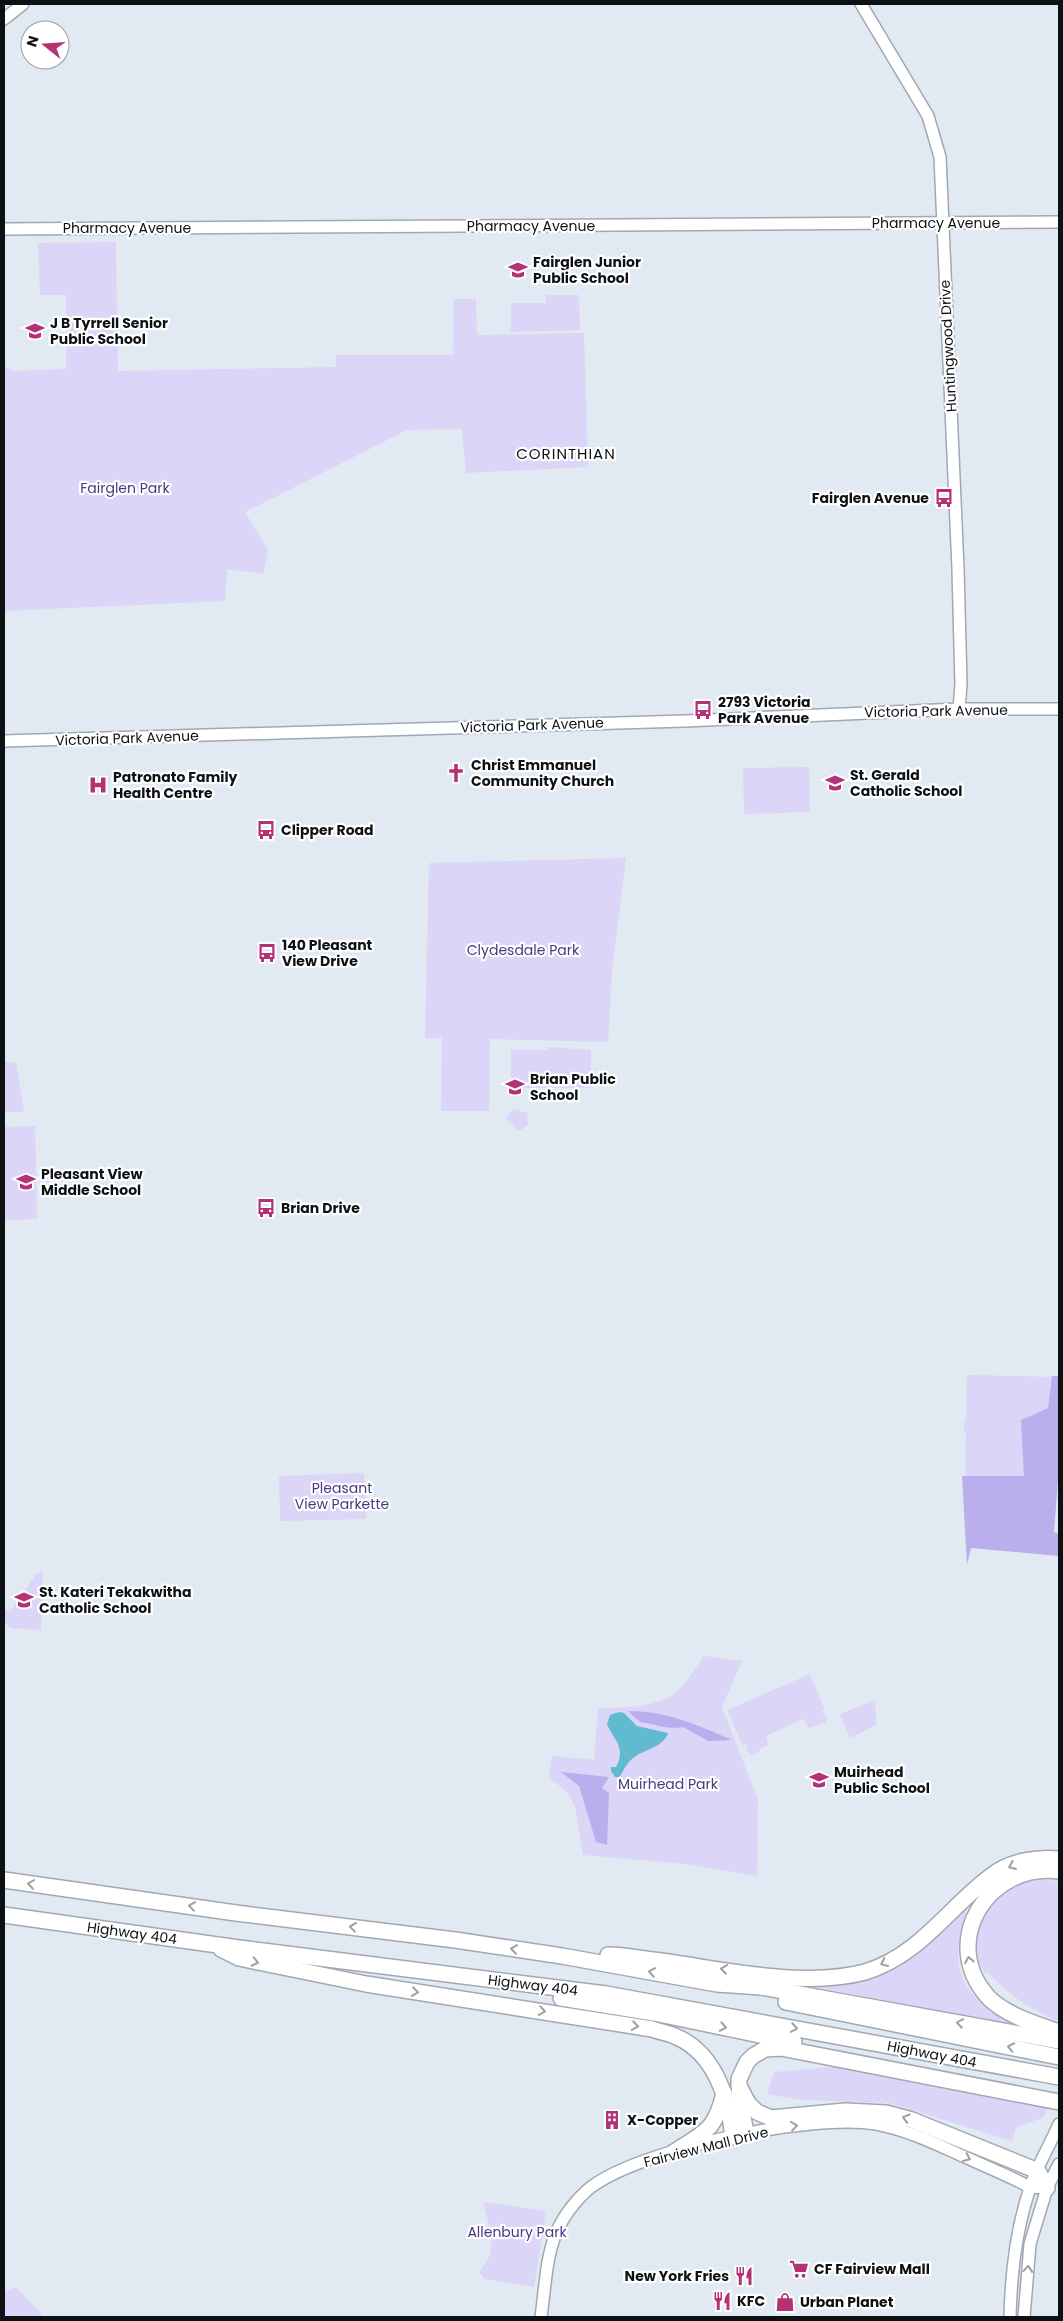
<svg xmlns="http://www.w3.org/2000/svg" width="1063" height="2321" viewBox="0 0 1063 2321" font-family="Poppins,sans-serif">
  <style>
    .green { fill: #dbd5f8 }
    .forest { fill: #bbaeed }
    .water { fill: #62bad0 }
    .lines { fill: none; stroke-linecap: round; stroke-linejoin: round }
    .secondary-casing { stroke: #a1a8b1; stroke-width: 14 }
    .highway-casing { stroke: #a1a8b1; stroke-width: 18 }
    .secondary { stroke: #fff; stroke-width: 11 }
    .highway { stroke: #fff; stroke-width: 15 }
    .oneway { stroke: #9fa0a1 }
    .labels { text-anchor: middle; stroke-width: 4.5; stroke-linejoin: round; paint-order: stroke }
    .street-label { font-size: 14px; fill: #0e1114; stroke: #fff }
    .poi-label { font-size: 14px; font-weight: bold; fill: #0e1114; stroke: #fff; text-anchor: start }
    .park-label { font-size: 14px; fill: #4d3782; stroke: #fff }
    .neighbourhood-label { font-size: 15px; letter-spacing: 1px; fill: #0e1114; stroke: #fff }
  </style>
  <rect width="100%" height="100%" fill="#e1e9f2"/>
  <g class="green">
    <path d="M116,242L118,371L336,367V355H453L454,299H476L477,335L584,333L588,467L466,473L462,429L407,430L245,512L268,550L263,574L227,569L225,601L4,611V366L13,371L66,369V295H40L38,243Z"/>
    <path d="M546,295H579L580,330L511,332V303H546Z"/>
    <path d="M809,767L810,812L744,814L743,768Z"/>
    <path d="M626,858L612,971L608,1042L490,1039L489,1111H441L442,1038H425L429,863Z"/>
    <path d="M549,1047L591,1050V1088H511V1050H548Z"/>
    <path d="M4,1062H16L24,1112H4Z"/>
    <path d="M514,1109L527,1113L528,1125L519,1131L505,1118Z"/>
    <path d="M35,1126L37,1219L4,1220V1127Z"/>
    <path d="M967,1375L1059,1377L1047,1538L965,1537L966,1431L964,1430V1422H966Z"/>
    <path d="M364,1473L366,1519L280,1521L279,1476Z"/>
    <path d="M43,1572L41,1630L11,1628L4,1622V1608L10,1612L37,1573Z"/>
    <path d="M704,1656L742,1661L722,1707L758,1800L757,1876L686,1864L583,1855L575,1807L568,1793L549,1777L552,1756L594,1760L598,1708C625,1707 656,1709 678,1691C688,1682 696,1667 704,1656Z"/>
    <path d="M810,1674L825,1710L821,1712L826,1715V1722L809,1728L803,1719L766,1736L768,1745L760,1749L759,1752L752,1755L746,1750L747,1744L743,1746L727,1710Z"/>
    <path d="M875,1700L876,1725L850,1738L840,1714Z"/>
    <path d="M1046,1880L1059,1881V2021C1034,2012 1006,1994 989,1973L985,1974C982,1968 978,1962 977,1956C973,1924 996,1891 1027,1882C1033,1880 1040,1880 1046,1880Z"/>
    <path d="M970,1900C958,1936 946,1976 983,2003C996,2012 1011,2019 1024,2026L805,1985L886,1971L924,1947Z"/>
    <path d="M835,2067L1049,2106L1043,2118L1016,2127L1012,2141L889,2103L800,2100L767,2094L774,2072Z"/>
    <path d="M483,2202L546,2211L534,2287L485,2279L479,2272C500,2251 489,2228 483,2202Z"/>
    <path d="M16,2287L44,2317H4V2292Z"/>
  </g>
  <g class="forest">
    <path d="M1052,1376H1059V1468L1054,1532L1059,1534V1556L971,1548L967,1565L962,1476H1024L1021,1420L1048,1408Z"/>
    <path d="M628,1711C663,1710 701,1726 732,1740L708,1741L683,1727C669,1730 654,1724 640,1722Z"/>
    <path d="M561,1772L609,1777L602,1788L609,1793L607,1845L596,1842L579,1786Z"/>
  </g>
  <path class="water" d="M619,1712L624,1713L637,1726L668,1733C663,1748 644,1749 633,1758C627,1763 623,1771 619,1778L615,1777L611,1771V1767H616C627,1748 613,1739 607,1724L610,1715Z"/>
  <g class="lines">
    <g class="secondary-casing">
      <g id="secondary">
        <path d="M861,4L928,116L940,157L958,569L961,684L959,709"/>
        <path d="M4,19L23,4"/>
        <path d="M4,229L1059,222"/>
        <path d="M4,741L685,721L959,709H1059"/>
        <path d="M541,2317C545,2290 546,2249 560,2225C567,2211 582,2193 594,2185C647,2148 813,2113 876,2124C908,2130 936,2144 965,2157C987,2167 1009,2176 1030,2187L1047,2188"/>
        <path d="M1010,2317C1011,2274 1016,2229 1030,2188C1037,2166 1050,2145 1059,2124"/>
        <path d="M1024,2317L1030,2244L1047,2188L1059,2164"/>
      </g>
    </g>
    <g class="highway-casing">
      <g id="highway">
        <path d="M1059,1871C989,1862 938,1941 988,1997C1005,2015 1036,2024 1059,2032"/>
        <path d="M4,1880L236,1913L455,1940L562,1956L717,1984L761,1987L1059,2041"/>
        <path d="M4,1915L239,1948L606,1994L1059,2077"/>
        <path d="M221,1949L239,1958L366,1984L652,2029C660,2032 669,2033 677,2037C715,2054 729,2099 733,2137"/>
        <path d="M608,1955C623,1955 638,1958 653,1960C718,1968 801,1989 865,1972C919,1956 948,1908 991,1876C1009,1861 1037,1857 1059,1859"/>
        <path d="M561,1998L654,2013L794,2042"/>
        <path d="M786,2002L1059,2057"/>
        <path d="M739,2092L746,2134"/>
        <path d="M674,2152C705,2132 715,2131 724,2093"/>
        <path d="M1047,2188L1038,2171L912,2120L886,2113L845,2111L771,2118L757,2112L748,2103L739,2086V2079L747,2062L753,2056L765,2049L781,2048L1059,2102"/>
      </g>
    </g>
    <use href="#secondary" class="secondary"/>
    <use href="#highway" class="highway"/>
  </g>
  <defs><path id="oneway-chevron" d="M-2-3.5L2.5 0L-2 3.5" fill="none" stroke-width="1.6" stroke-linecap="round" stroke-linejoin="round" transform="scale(1.25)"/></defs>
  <g class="oneway">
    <use href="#oneway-chevron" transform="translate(1012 1866) rotate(157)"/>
    <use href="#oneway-chevron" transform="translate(31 1884) rotate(-172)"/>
    <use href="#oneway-chevron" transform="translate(192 1906) rotate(-172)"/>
    <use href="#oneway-chevron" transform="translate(353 1927) rotate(-173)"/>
    <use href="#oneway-chevron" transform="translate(514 1949) rotate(-172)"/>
    <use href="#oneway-chevron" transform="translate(969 1960) rotate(-101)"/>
    <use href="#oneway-chevron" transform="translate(255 1962) rotate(12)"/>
    <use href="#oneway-chevron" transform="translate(884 1963) rotate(155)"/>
    <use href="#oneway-chevron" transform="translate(724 1969) rotate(-172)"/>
    <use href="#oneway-chevron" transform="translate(652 1972) rotate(-170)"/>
    <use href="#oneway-chevron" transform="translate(415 1992) rotate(8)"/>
    <use href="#oneway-chevron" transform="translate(542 2011) rotate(9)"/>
    <use href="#oneway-chevron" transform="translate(960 2023) rotate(-170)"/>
    <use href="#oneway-chevron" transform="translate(635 2026) rotate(9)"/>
    <use href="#oneway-chevron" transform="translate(723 2027) rotate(11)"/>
    <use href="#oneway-chevron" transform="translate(794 2028) rotate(10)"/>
    <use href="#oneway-chevron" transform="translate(1011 2047) rotate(-168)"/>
    <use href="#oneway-chevron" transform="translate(906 2118) rotate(-164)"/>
    <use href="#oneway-chevron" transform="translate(794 2126) rotate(-7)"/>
    <use href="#oneway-chevron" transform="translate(967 2158) rotate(25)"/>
    <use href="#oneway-chevron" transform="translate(1028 2269) rotate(-85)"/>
  </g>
  <defs>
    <g id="school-bare" transform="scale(1.5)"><path d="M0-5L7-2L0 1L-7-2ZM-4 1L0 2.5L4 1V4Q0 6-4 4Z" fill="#b53177" stroke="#fff" stroke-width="2.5" paint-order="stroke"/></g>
    <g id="bus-bare" transform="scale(1.5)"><path d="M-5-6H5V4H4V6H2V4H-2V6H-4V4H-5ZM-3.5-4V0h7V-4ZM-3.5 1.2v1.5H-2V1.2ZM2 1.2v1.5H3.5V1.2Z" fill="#b53177" stroke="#fff" stroke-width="2.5" paint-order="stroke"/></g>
    <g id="church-bare" transform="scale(1.5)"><path d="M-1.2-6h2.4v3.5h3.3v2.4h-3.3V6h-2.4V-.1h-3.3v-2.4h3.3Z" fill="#b53177" stroke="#fff" stroke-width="2.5" paint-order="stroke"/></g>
    <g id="hospital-bare" transform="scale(1.5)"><path d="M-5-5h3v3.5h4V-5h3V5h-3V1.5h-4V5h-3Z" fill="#b53177" stroke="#fff" stroke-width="2.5" paint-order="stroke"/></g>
    <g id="building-bare" transform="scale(1.5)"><path d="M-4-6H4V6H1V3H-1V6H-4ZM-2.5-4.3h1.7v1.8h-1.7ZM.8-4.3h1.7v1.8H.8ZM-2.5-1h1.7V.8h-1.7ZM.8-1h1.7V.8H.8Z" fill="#b53177" stroke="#fff" stroke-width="2.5" paint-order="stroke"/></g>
    <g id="supermarket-bare" transform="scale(1.5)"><path d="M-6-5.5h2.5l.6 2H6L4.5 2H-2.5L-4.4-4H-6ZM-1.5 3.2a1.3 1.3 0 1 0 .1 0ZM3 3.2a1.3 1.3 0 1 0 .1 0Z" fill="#b53177" stroke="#fff" stroke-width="2.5" paint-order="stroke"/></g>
    <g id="restaurant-bare" transform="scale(1.5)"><path d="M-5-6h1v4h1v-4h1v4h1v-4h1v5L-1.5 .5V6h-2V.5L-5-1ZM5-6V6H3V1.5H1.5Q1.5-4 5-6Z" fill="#b53177" stroke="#fff" stroke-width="2.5" paint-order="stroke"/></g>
    <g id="shop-bare" transform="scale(1.5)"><path d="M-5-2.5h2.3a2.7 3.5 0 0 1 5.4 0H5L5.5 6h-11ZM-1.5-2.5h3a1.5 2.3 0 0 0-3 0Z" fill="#b53177" stroke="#fff" stroke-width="2.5" paint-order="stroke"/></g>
  </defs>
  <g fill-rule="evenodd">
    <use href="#school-bare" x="518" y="270"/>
    <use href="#school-bare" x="35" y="331"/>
    <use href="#bus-bare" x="944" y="498"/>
    <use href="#bus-bare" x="703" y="710"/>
    <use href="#church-bare" x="456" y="773"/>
    <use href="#school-bare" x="835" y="783"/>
    <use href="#hospital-bare" x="98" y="785"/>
    <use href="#bus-bare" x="266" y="830"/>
    <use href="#bus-bare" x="267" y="953"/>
    <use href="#school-bare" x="515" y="1087"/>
    <use href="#school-bare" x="26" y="1182"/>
    <use href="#bus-bare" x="266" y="1208"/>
    <use href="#school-bare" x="24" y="1600"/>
    <use href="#school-bare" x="819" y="1780"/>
    <use href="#building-bare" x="612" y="2120"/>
    <use href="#supermarket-bare" x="799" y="2269"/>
    <use href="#restaurant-bare" x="744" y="2276"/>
    <use href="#restaurant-bare" x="722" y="2301"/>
    <use href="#shop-bare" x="785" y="2302"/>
  </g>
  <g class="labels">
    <g class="street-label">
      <text x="936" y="228">Pharmacy Avenue</text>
      <text x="531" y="231">Pharmacy Avenue</text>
      <text x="127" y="233">Pharmacy Avenue</text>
      <text transform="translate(948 346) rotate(-93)" y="5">Huntingwood Drive</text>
      <text transform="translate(936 711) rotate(-1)" y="5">Victoria Park Avenue</text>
      <text transform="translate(532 725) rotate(-2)" y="5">Victoria Park Avenue</text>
      <text transform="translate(127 738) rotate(-2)" y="5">Victoria Park Avenue</text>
      <text transform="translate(132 1933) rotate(8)" y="5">Highway 404</text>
      <text transform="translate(533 1985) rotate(7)" y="5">Highway 404</text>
      <text transform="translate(932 2054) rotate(11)" y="5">Highway 404</text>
      <text transform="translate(706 2147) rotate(-14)" y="5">Fairview Mall Drive</text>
    </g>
    <g class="poi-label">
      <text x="533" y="267">Fairglen Junior<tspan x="533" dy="16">Public School</tspan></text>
      <text x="50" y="328">J B Tyrrell Senior<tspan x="50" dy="16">Public School</tspan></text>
      <text x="929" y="503" text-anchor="end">Fairglen Avenue</text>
      <text x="718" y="707">2793 Victoria<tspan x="718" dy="16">Park Avenue</tspan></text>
      <text x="471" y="770">Christ Emmanuel<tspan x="471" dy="16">Community Church</tspan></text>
      <text x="850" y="780">St. Gerald<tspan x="850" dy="16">Catholic School</tspan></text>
      <text x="113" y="782">Patronato Family<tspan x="113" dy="16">Health Centre</tspan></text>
      <text x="281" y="835">Clipper Road</text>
      <text x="282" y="950">140 Pleasant<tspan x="282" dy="16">View Drive</tspan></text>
      <text x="530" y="1084">Brian Public<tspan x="530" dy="16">School</tspan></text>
      <text x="41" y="1179">Pleasant View<tspan x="41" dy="16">Middle School</tspan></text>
      <text x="281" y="1213">Brian Drive</text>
      <text x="39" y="1597">St. Kateri Tekakwitha<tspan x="39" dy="16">Catholic School</tspan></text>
      <text x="834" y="1777">Muirhead<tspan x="834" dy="16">Public School</tspan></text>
      <text x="627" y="2125">X-Copper</text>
      <text x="814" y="2274">CF Fairview Mall</text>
      <text x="729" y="2281" text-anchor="end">New York Fries</text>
      <text x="737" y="2306">KFC</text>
      <text x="800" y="2307">Urban Planet</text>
    </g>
    <g class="park-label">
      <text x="125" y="493">Fairglen Park</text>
      <text x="523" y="955">Clydesdale Park</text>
      <text x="342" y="1493">Pleasant<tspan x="342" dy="16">View Parkette</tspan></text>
      <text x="668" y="1789">Muirhead Park</text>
      <text x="517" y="2237">Allenbury Park</text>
    </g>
    <g class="neighbourhood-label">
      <text x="566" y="459">CORINTHIAN</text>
    </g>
  </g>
  <rect width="1063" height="2321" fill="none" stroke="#0e1114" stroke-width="10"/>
  <g transform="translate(45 45) rotate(287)"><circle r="24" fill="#ffffff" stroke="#9fa0a1"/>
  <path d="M0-4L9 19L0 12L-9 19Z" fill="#b53177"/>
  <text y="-8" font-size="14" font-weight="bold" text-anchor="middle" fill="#0e1114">N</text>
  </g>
</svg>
